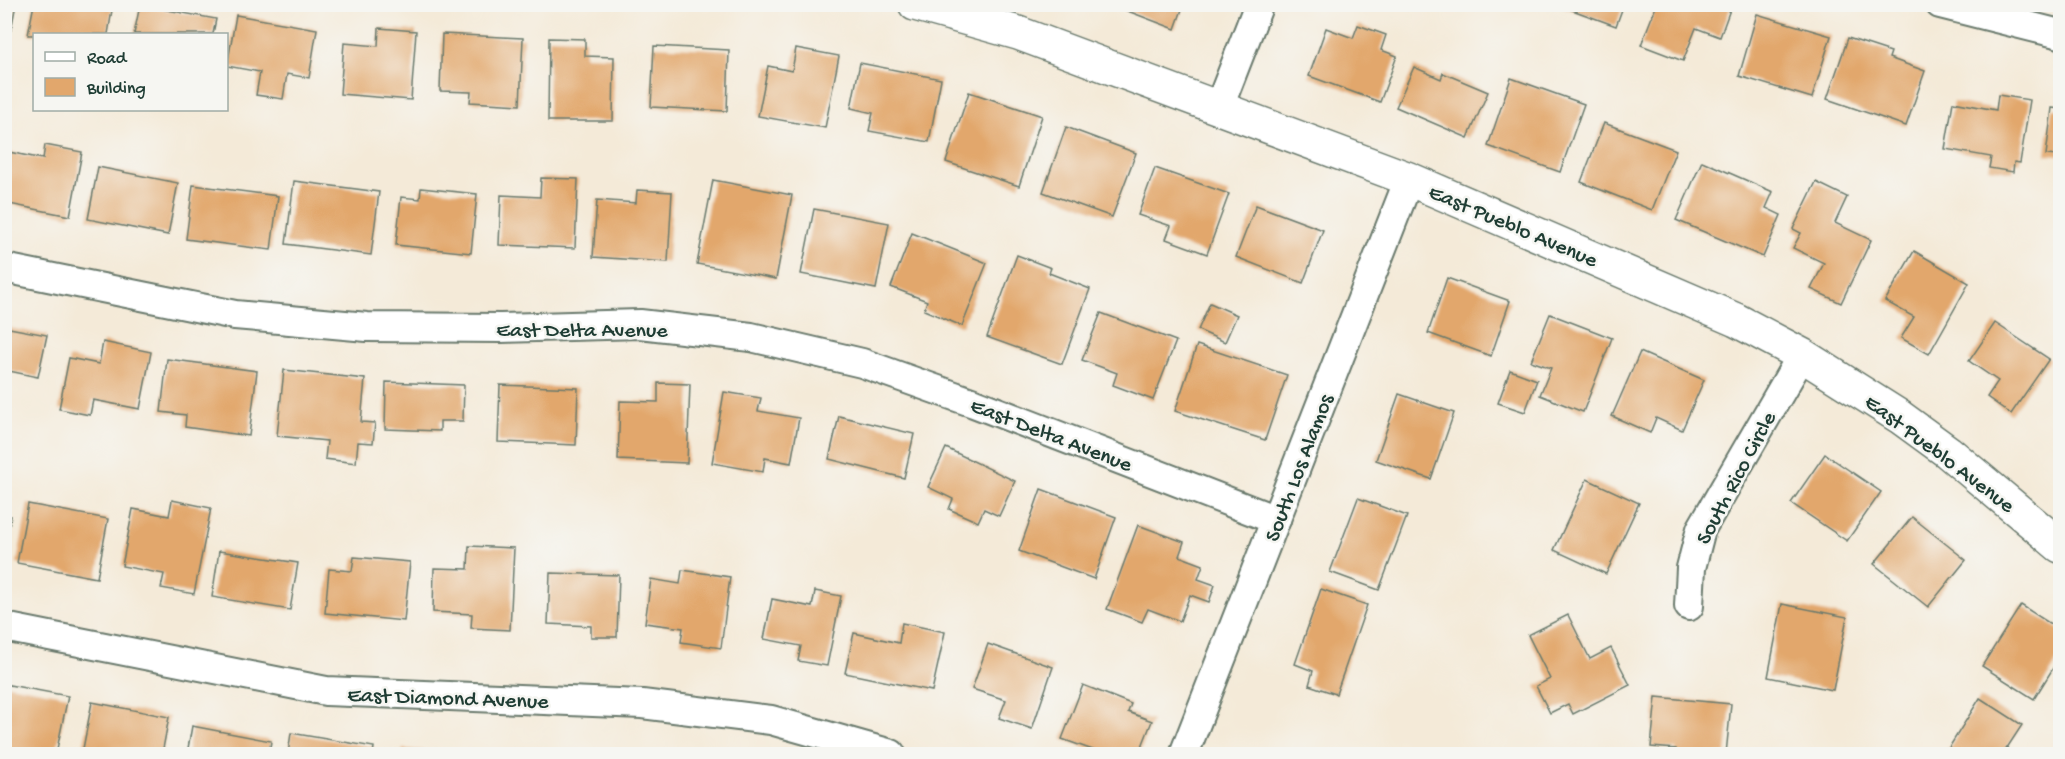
<svg xmlns="http://www.w3.org/2000/svg" width="2065" height="759" viewBox="0 0 2065 759" font-family="'Gochi Hand',sans-serif">
  <style>
    .building { fill: #e2a76c }
    .lines { fill: none; stroke-linecap: round; stroke-linejoin: round }
    .minor-casing { stroke: #6a7a6d; stroke-width: 32 }
    .tertiary-casing { stroke: #6a7a6d; stroke-width: 36 }
    .minor { stroke: #fff; stroke-width: 28 }
    .tertiary { stroke: #fff; stroke-width: 33 }
    .labels { text-anchor: middle; stroke-width: 5; stroke-linejoin: round; paint-order: stroke }
    .street-label { font-size: 22px; fill: #1f3d34; stroke: #f6f6f2 }
  </style>
  <rect width="100%" height="100%" fill="#f6f6f2"/>
  <filter id="ink" filterUnits="userSpaceOnUse"><feTurbulence type="fractalNoise" baseFrequency=".0167" numOctaves="2"/><feDisplacementMap in="SourceGraphic" scale="12" xChannelSelector="R" yChannelSelector="G"/><feConvolveMatrix kernelMatrix="1 2 1 2 8 2 1 2 1" color-interpolation-filters="sRGB"/></filter>
  <filter id="wash" filterUnits="userSpaceOnUse"><feTurbulence type="fractalNoise" baseFrequency=".008" numOctaves="4" result="noise"/><feDisplacementMap in="SourceGraphic" scale="24" xChannelSelector="R" yChannelSelector="G"/><feGaussianBlur stdDeviation="1.35" result="paint"/><feColorMatrix in="noise" values="0 0 0 0 0 0 0 0 0 0 0 0 0 0 0 0 0 1.4 0 .05"/><feComposite in="paint" operator="in"/></filter>
  <g filter="url(#wash)">
    <rect width="100%" height="100%" fill="#f4ead8"/>
    <g id="blocks">
      <g class="building">
        <path d="M4,4H16L11,30L4,29Z"/>
        <path d="M34,4H113L108,34L28,35Z"/>
        <path d="M1127,4H1184L1175,29L1125,10Z"/>
        <path d="M1556,4H1624L1616,26Z"/>
        <path d="M1657,4H1732L1720,37L1696,28L1683,61L1641,45Z"/>
        <path d="M140,5L216,19L213,34H134Z"/>
        <path d="M1757,14L1831,36L1812,98L1739,76Z"/>
        <path d="M236,15L317,29L309,78L287,74L283,99L256,95L260,72L227,66Z"/>
        <path d="M1358,25L1386,35L1381,50L1397,56L1380,102L1309,76L1326,28L1353,38Z"/>
        <path d="M379,28L416,31L411,100L340,94L344,43L378,46Z"/>
        <path d="M442,34L523,38L520,105L470,102L471,92L440,91Z"/>
        <path d="M549,38L585,39V56L614,57L613,121H548Z"/>
        <path d="M1848,38L1891,52L1889,58L1925,71L1906,126L1827,99Z"/>
        <path d="M654,46L729,50L727,111L651,107Z"/>
        <path d="M796,48L839,56L825,128L758,116L768,66L792,71Z"/>
        <path d="M860,63L941,79L929,142L869,131L873,113L851,108Z"/>
        <path d="M1414,67L1441,79L1443,73L1488,92L1468,138L1396,107Z"/>
        <path d="M1511,78L1584,104L1560,172L1488,146Z"/>
        <path d="M969,92L1042,116L1019,186L946,162Z"/>
        <path d="M1998,95L2030,100L2020,163L2014,162L2013,172L1989,168L1991,157L1945,149L1953,102L1996,110Z"/>
        <path d="M2052,108L2060,109V156L2046,155Z"/>
        <path d="M1604,123L1676,150L1652,210L1581,182Z"/>
        <path d="M1066,127L1136,153L1112,217L1043,192Z"/>
        <path d="M45,145L82,152L70,216L4,203V151L43,159Z"/>
        <path d="M1702,161L1773,192L1766,208L1781,215L1763,257L1676,220Z"/>
        <path d="M98,167L178,183L168,235L88,219Z"/>
        <path d="M1155,168L1229,194L1207,254L1166,239L1171,226L1138,215Z"/>
        <path d="M541,178L578,179L575,248L499,245L501,195L540,197Z"/>
        <path d="M713,180L792,195L776,279L697,264Z"/>
        <path d="M294,181L379,192L371,255L286,244Z"/>
        <path d="M1816,182L1847,197L1835,223L1871,240L1841,303L1811,289L1824,263L1793,248L1801,233L1793,229Z"/>
        <path d="M193,185L278,196L271,250L186,239Z"/>
        <path d="M421,188L477,194L471,253L396,245L401,197L420,199Z"/>
        <path d="M637,190L672,192L668,262L593,257L597,200L636,203Z"/>
        <path d="M1256,205L1323,230L1303,283L1236,257Z"/>
        <path d="M814,209L889,223L876,289L801,274Z"/>
        <path d="M912,233L987,263L962,326L924,310L927,301L891,287Z"/>
        <path d="M1914,251L1969,283L1929,354L1901,338L1914,317L1885,301Z"/>
        <path d="M1017,255L1051,268L1049,273L1090,289L1062,364L987,337Z"/>
        <path d="M1447,278L1510,301L1491,356L1428,333Z"/>
        <path d="M1210,303L1237,315L1225,342L1198,330Z"/>
        <path d="M1101,313L1176,341L1153,400L1113,385L1117,373L1082,360Z"/>
        <path d="M1550,314L1612,338L1583,412L1540,395L1551,368L1531,361Z"/>
        <path d="M1995,323L2049,359L2011,414L1987,397L1998,381L1969,361Z"/>
        <path d="M4,327L47,335L38,377L4,370Z"/>
        <path d="M103,342L151,352L140,409L93,400L90,415L59,409L69,358L99,364Z"/>
        <path d="M1197,345L1287,375L1265,440L1175,411Z"/>
        <path d="M1640,352L1704,380L1682,430L1656,418L1650,433L1612,416Z"/>
        <path d="M167,359L257,371L249,436L185,427L186,415L161,412Z"/>
        <path d="M284,370L365,379L361,422L375,423L373,443L358,442L356,463L325,459L327,441L277,436Z"/>
        <path d="M1510,370L1537,380L1525,412L1498,403Z"/>
        <path d="M386,382L464,385L463,421H440V431L385,429Z"/>
        <path d="M658,383L690,384L687,463L618,460L620,401L658,402Z"/>
        <path d="M500,385L578,388L576,445L498,442Z"/>
        <path d="M724,392L761,398L758,411L799,418L791,463L765,458L763,472L712,463Z"/>
        <path d="M1399,394L1454,413L1431,479L1376,460Z"/>
        <path d="M839,416L914,434L904,478L829,459Z"/>
        <path d="M946,448L1015,481L999,516L984,509L978,522L949,509L953,499L928,487Z"/>
        <path d="M1825,454L1881,492L1847,541L1791,503Z"/>
        <path d="M1587,479L1639,503L1606,574L1554,550Z"/>
        <path d="M1041,489L1116,517L1094,579L1019,551Z"/>
        <path d="M1358,498L1407,516L1379,590L1330,572Z"/>
        <path d="M172,500L211,508L194,594L161,588L164,574L122,566L133,509L169,516Z"/>
        <path d="M28,504L108,519L97,578L17,563Z"/>
        <path d="M4,515L11,516L6,546L4,545Z"/>
        <path d="M1912,517L1966,560L1928,607L1874,564Z"/>
        <path d="M1138,525L1184,542L1179,556L1203,565L1198,579L1215,585L1209,602L1190,595L1180,621L1148,609L1142,622L1107,609Z"/>
        <path d="M469,546L514,548L510,630L471,628L472,614L433,612L434,568L468,569Z"/>
        <path d="M219,551L298,563L290,610L212,597Z"/>
        <path d="M354,557L410,562L404,621L325,613L329,569L352,571Z"/>
        <path d="M682,570L730,577L721,648L681,642L683,628L645,623L651,579L680,584Z"/>
        <path d="M550,573L619,575L617,637H591V626L548,624Z"/>
        <path d="M1321,589L1367,605L1336,694L1309,685L1313,671L1295,664Z"/>
        <path d="M815,591L841,596L827,666L798,661L801,646L764,639L772,599L812,607Z"/>
        <path d="M1782,604L1847,617L1833,690L1768,677Z"/>
        <path d="M2021,605L2060,630V657L2034,699L1982,666Z"/>
        <path d="M1568,615L1590,659L1611,648L1630,685L1573,714L1568,704L1550,713L1536,686L1550,679L1528,635Z"/>
        <path d="M902,623L945,632L932,691L845,673L854,633L899,643Z"/>
        <path d="M988,644L1053,667L1032,729L999,718L1006,700L972,689Z"/>
        <path d="M4,684L68,696L56,754H4Z"/>
        <path d="M1083,685L1131,704L1128,712L1152,721L1139,754H1104L1062,739Z"/>
        <path d="M1656,697L1731,704L1726,754H1675L1676,749L1651,747Z"/>
        <path d="M1980,698L2022,725L2003,754H1945Z"/>
        <path d="M92,702L169,717L162,754H82Z"/>
        <path d="M192,726L271,741L269,754H187Z"/>
        <path d="M291,733L374,747L373,754H288Z"/>
        <path d="M403,749L453,753V754H402Z"/>
      </g>
    </g>
  </g>
  <g filter="url(#ink)">
    <use href="#blocks" fill-opacity="0" stroke="#6a7a6d" stroke-width="1.5"/>
    <g class="lines">
      <g class="minor-casing">
        <g id="minor">
          <path d="M1940,4L2060,34"/>
          <path d="M1219,107L1259,4"/>
          <path d="M4,268L235,315L367,327L501,328L640,324L751,337L862,363L974,403L1276,520"/>
          <path d="M1689,606L1691,568L1701,529L1802,355"/>
          <path d="M4,627L326,691L642,704L771,720L891,754"/>
          <path d="M1184,754L1409,179"/>
        </g>
      </g>
      <g class="tertiary-casing">
        <path id="tertiary" d="M915,4L1018,33L1409,179L1736,320L1802,355L1900,417L1948,452L2060,546"/>
      </g>
      <use href="#minor" class="minor"/>
      <use href="#tertiary" class="tertiary"/>
    </g>
  </g>
  <g class="labels">
    <g class="street-label">
      <text transform="translate(1514 224) rotate(23)" y="8">East Pueblo Avenue</text>
      <text x="582" y="336">East Delta Avenue</text>
      <text transform="translate(1052 433) rotate(21)" y="8">East Delta Avenue</text>
      <text transform="translate(1941 452) rotate(37)" y="8">East Pueblo Avenue</text>
      <text transform="translate(1297 467) rotate(-69)" y="8">South Los Alamos</text>
      <text transform="translate(1734 477) rotate(-62)" y="8">South Rico Circle</text>
      <text transform="translate(448 696) rotate(2)" y="8">East Diamond Avenue</text>
    </g>
  </g>
  <rect width="2065" height="759" fill="none" stroke="#f6f6f2" stroke-width="24"/>
  <rect x="33" y="33" width="195" height="78" fill="#f6f6f2" stroke="#a0aca6" stroke-width="1.5"/>
  <rect x="45" y="52" width="30" height="9" fill="#ffffff" stroke="#a0aca6" stroke-width="1.5"/>
  <text x="87" y="63" font-size="18" fill="#1f3d34">Road</text>
  <rect x="45" y="78" width="30" height="18" fill="#e2a76c" stroke="#a0aca6" stroke-width="1.5"/>
  <text x="87" y="93" font-size="18" fill="#1f3d34">Building</text>
</svg>
